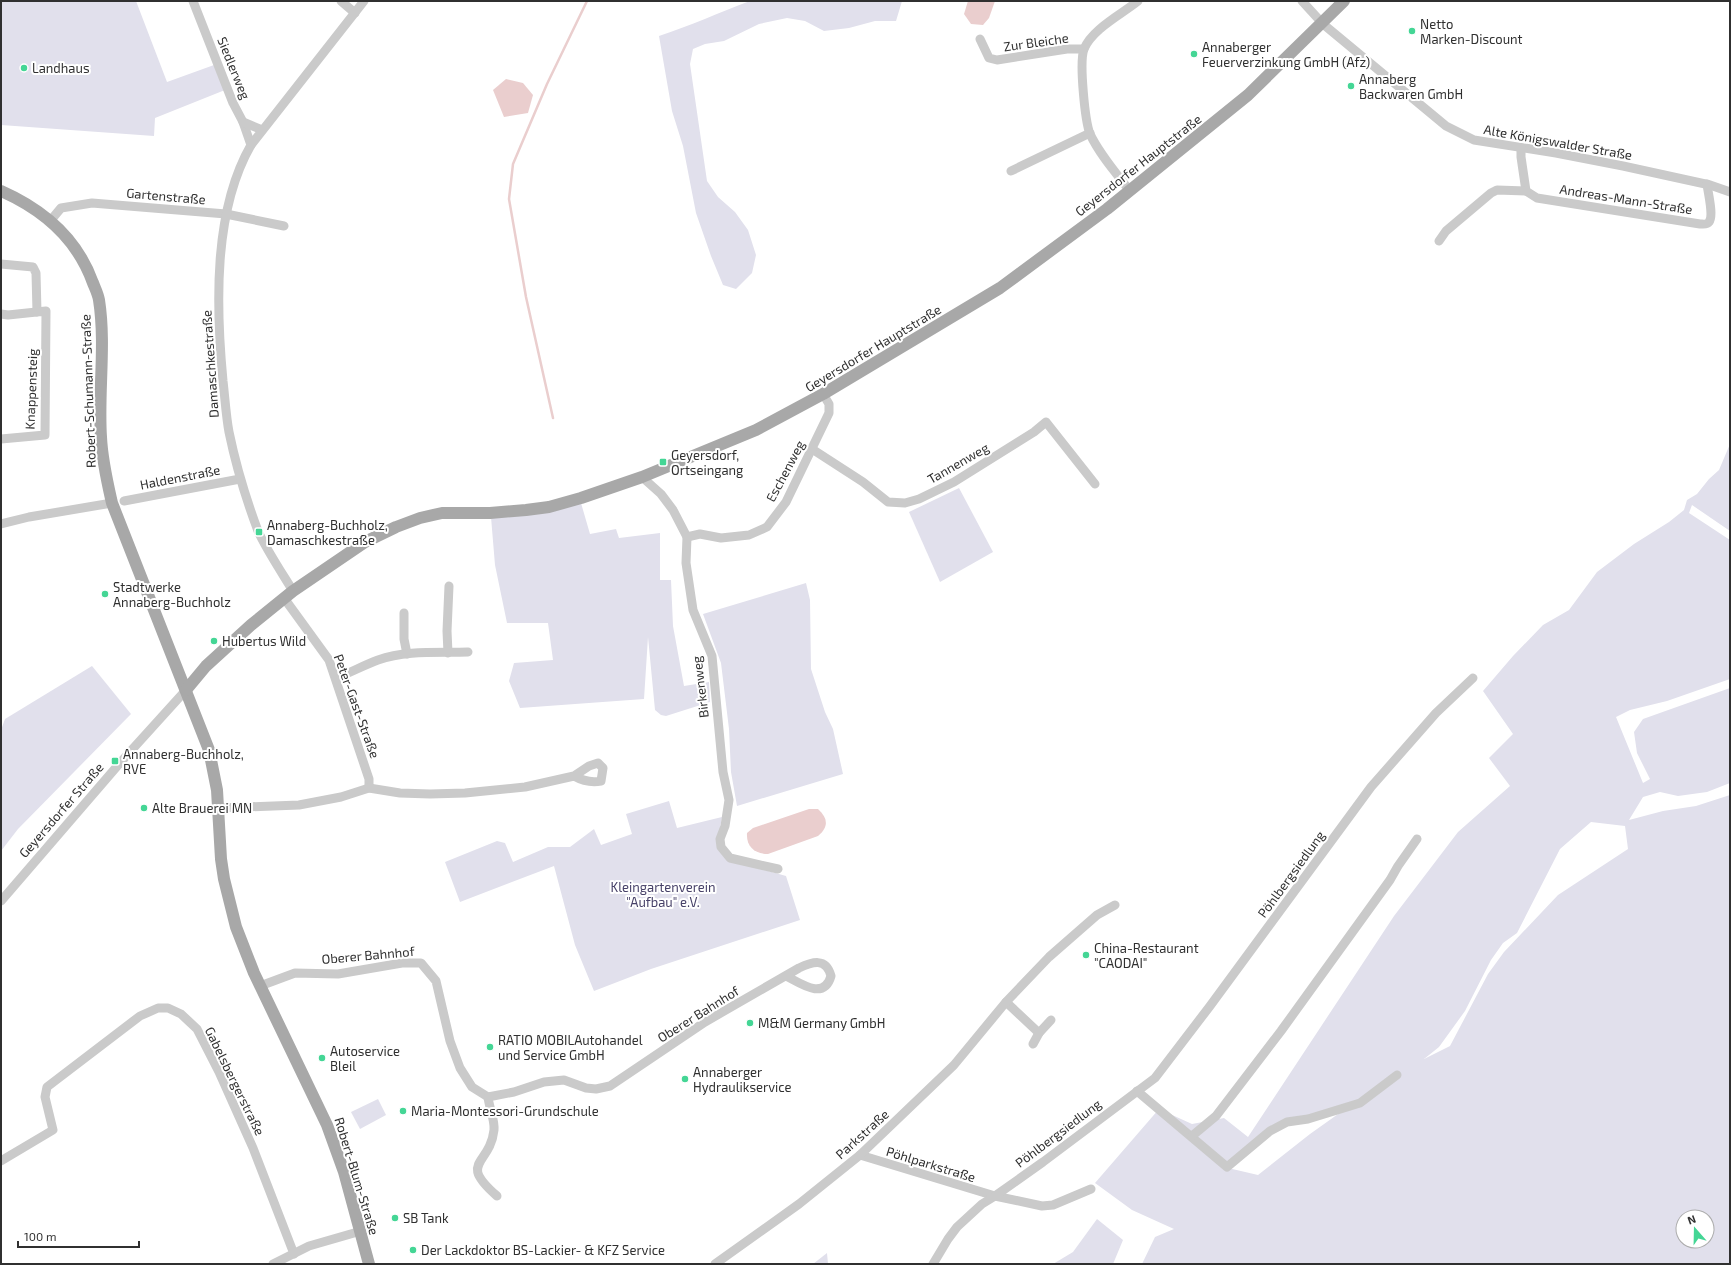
<svg xmlns="http://www.w3.org/2000/svg" width="1731" height="1265" viewBox="0 0 1731 1265" font-family="'Exo 2',sans-serif">
  <style>
    .green { fill: #e1e0ec; fill-rule: evenodd }
    .water { fill: #eacece }
    .lines { fill: none; stroke-linecap: round; stroke-linejoin: round }
    .stream { stroke: #eacece; stroke-width: 2.5 }
    .minor { stroke: #cacaca; stroke-width: 9 }
    .major { stroke: #a8a8a8; stroke-width: 12 }
    .poi-dot { fill: #44d695; stroke: #fff; stroke-width: 1.5 }
    .labels { text-anchor: middle; stroke-width: 4; stroke-linejoin: round; paint-order: stroke }
    .poi-label { font-size: 13px; fill: #303030; stroke: #fff; text-anchor: start }
    .street-label { font-size: 13px; fill: #303030; stroke: #fff }
    .park-label { font-size: 13px; fill: #474168; stroke: #fff }
  </style>
  <rect width="100%" height="100%" fill="#fff"/>
  <g class="green">
    <path d="M1,1H136L167,82L214,65L225,90L155,118L154,136L1,125Z"/>
    <path d="M750,1H902L896,21H875L849,28L824,31L805,21L787,18L759,24L724,41L705,44L693,49L690,64L707,181L718,197L735,212L748,230L756,255L752,273L736,289L723,285L711,256L696,213L683,146L672,111L659,36C690,26 720,12 750,1Z"/>
    <path d="M1730,444V531L1692,505L1689,513L1730,540V679L1667,701L1630,710L1616,717L1643,783L1650,779L1637,753L1634,732L1643,719L1730,688V783L1707,792L1678,796L1660,792L1643,797L1629,820L1663,811L1696,806L1730,795V1264H1142L1155,1237L1174,1229L1132,1210L1095,1183L1159,1109L1192,1124L1224,1118L1248,1137L1394,916L1458,832L1510,786L1489,758L1513,734L1483,691L1513,656L1543,625L1569,610L1597,572L1634,544L1669,522L1684,510L1687,500L1697,494L1709,479L1719,470ZM1591,822L1625,826L1628,849L1558,895L1504,952L1488,974L1450,1046L1424,1059L1439,1047L1465,1011L1491,960L1503,943L1517,933L1560,849ZM1348,1107L1310,1134L1258,1175L1228,1168L1287,1122ZM1683,1217H1707V1241H1683Z"/>
    <path d="M959,488L993,552L940,582L909,512Z"/>
    <path d="M581,503L590,534L616,529L619,538L660,533V580H671L673,626L684,686L709,682L710,702L666,716L661,715L655,710L648,637L644,699L520,708L509,681L514,663L553,660L548,623H507L495,565L491,517Z"/>
    <path d="M806,583L810,600L811,669L825,712L833,729L843,774L737,806L731,772L729,729L721,663L703,614Z"/>
    <path d="M92,666L131,714L18,829L1,851V730L5,719Z"/>
    <path d="M669,801L677,828L722,817L718,840L730,860L786,876L800,920L651,969L594,991L575,945L554,866L460,902L445,862L497,841L505,843L513,862L548,847H570L594,829L601,845L632,834L626,814Z"/>
    <path d="M378,1099L386,1115L360,1129L351,1112Z"/>
    <path d="M1097,1219L1123,1240L1113,1264H1053L1073,1252Z"/>
    <path d="M827,1253L828,1264H813Z"/>
  </g>
  <g class="water">
    <path d="M968,1H995L989,18L983,25L971,24L964,14Z"/>
    <path d="M506,79L523,83L533,95L528,113L504,117L493,90Z"/>
    <path d="M809,809H818C828,818 829,827 818,836L768,854C755,854 746,847 747,833L753,828Z"/>
  </g>
  <g class="lines">
    <path class="stream" d="M553,418L526,297L509,199L513,164L547,84L587,1"/>
    <g class="minor">
      <path d="M193,1L233,103L243,122L251,145"/>
      <path d="M341,1L355,13"/>
      <path d="M1302,1L1323,24L1446,126L1474,140L1556,153L1623,166L1710,185L1730,192"/>
      <path d="M980,39L989,58L997,60L1067,49H1084"/>
      <path d="M243,122L262,130"/>
      <path d="M1521,148V157L1526,191L1537,198L1700,224C1703,224 1707,225 1709,222C1714,216 1708,193 1707,184"/>
      <path d="M1011,171L1090,133"/>
      <path d="M1130,191C1116,173 1100,155 1090,134C1085,121 1079,62 1084,49C1092,29 1122,14 1138,1"/>
      <path d="M51,220L61,208L92,203L226,214L284,226"/>
      <path d="M1439,241L1446,231L1491,193L1497,190L1526,191"/>
      <path d="M1,264L33,267L36,273L37,312"/>
      <path d="M1,314L8,315L46,311L45,435L1,439"/>
      <path d="M812,449L863,482L888,502L905,503L919,499L954,482L1034,432L1046,422L1095,484"/>
      <path d="M642,477L661,494L673,510L687,537L686,563L693,610L712,656L723,772L729,800L725,826L720,839L721,847L730,858L778,869"/>
      <path d="M124,501L240,479"/>
      <path d="M1,524L29,517L112,503"/>
      <path d="M687,537L700,534L721,538L749,535L767,527L786,502L829,413V404L823,394"/>
      <path d="M293,591C282,573 266,549 258,531C246,499 236,466 229,432C226,416 225,398 223,381C216,307 213,211 251,145L364,1"/>
      <path d="M284,598L329,660L369,779V788"/>
      <path d="M404,613V639L407,654"/>
      <path d="M448,653L447,631L449,586"/>
      <path d="M336,678C350,673 364,665 378,660C406,650 439,653 468,652"/>
      <path d="M219,808L299,805L341,797L369,788L400,793L430,794L465,793L525,787L574,776L589,766L598,763L603,768L601,781C591,783 583,781 574,776"/>
      <path d="M1,901L119,764L186,690"/>
      <path d="M260,986L295,973L338,974L402,963H421L436,981L450,1041L460,1068L472,1087L488,1097L514,1092L544,1082L564,1080L586,1088L596,1089L610,1086L705,1022L799,968C812,962 826,957 831,976C824,1001 800,983 786,976"/>
      <path d="M1006,1002L1039,1033"/>
      <path d="M1033,1044L1039,1033L1051,1020"/>
      <path d="M1137,1091L1227,1167L1270,1131L1287,1122L1308,1119L1360,1103L1397,1075"/>
      <path d="M488,1097C489,1107 495,1120 494,1130C490,1166 457,1161 497,1196"/>
      <path d="M1192,1136L1216,1116L1281,1031L1390,880L1398,866L1417,839"/>
      <path d="M860,1155L995,1196L1042,1206L1053,1205L1091,1189"/>
      <path d="M1,1161L53,1130L45,1097L47,1087L140,1016L158,1008H168L181,1014L197,1029L219,1072L253,1148L294,1254"/>
      <path d="M273,1264L309,1246L361,1231"/>
      <path d="M715,1264L799,1204L860,1155L954,1065L1006,1002L1049,957L1097,915L1115,905"/>
      <path d="M933,1264L948,1239L957,1227L982,1204L995,1196L1043,1162L1155,1078L1210,1006L1371,787L1436,713L1473,678"/>
    </g>
    <g class="major">
      <path d="M1,191C44,210 77,238 93,283C95,288 98,294 99,300C106,345 98,392 101,437C102,460 107,481 112,503L209,750L217,790L221,859L224,879L236,927L254,973L327,1125L344,1172L369,1264"/>
      <path d="M186,690L206,666L251,625L293,591L365,542L396,527L420,518L442,513H490L526,510L549,507L581,498L642,477L756,430L823,394L1000,288L1107,209L1248,95L1344,1"/>
    </g>
  </g>
  <g class="poi-dot">
    <circle cx="1412" cy="31" r="4"/>
    <circle cx="1194" cy="54" r="4"/>
    <circle cx="24" cy="68" r="4"/>
    <circle cx="1351" cy="86" r="4"/>
    <rect x="659" y="458" width="8" height="8" rx="2"/>
    <rect x="255" y="528" width="8" height="8" rx="2"/>
    <circle cx="105" cy="594" r="4"/>
    <circle cx="214" cy="641" r="4"/>
    <rect x="111" y="757" width="8" height="8" rx="2"/>
    <circle cx="144" cy="808" r="4"/>
    <circle cx="1086" cy="955" r="4"/>
    <circle cx="750" cy="1023" r="4"/>
    <circle cx="490" cy="1047" r="4"/>
    <circle cx="322" cy="1058" r="4"/>
    <circle cx="685" cy="1079" r="4"/>
    <circle cx="403" cy="1111" r="4"/>
    <circle cx="395" cy="1218" r="4"/>
    <circle cx="413" cy="1250" r="4"/>
  </g>
  <g class="labels">
    <g class="poi-label">
      <text x="1420" y="29">Netto<tspan x="1420" dy="15">Marken-Discount</tspan></text>
      <text x="1202" y="52">Annaberger<tspan x="1202" dy="15">Feuerverzinkung GmbH (Afz)</tspan></text>
      <text x="32" y="73">Landhaus</text>
      <text x="1359" y="84">Annaberg<tspan x="1359" dy="15">Backwaren GmbH</tspan></text>
      <text x="671" y="460">Geyersdorf,<tspan x="671" dy="15">Ortseingang</tspan></text>
      <text x="267" y="530">Annaberg-Buchholz,<tspan x="267" dy="15">Damaschkestraße</tspan></text>
      <text x="113" y="592">Stadtwerke<tspan x="113" dy="15">Annaberg-Buchholz</tspan></text>
      <text x="222" y="646">Hubertus Wild</text>
      <text x="123" y="759">Annaberg-Buchholz,<tspan x="123" dy="15">RVE</tspan></text>
      <text x="152" y="813">Alte Brauerei MN</text>
      <text x="1094" y="953">China-Restaurant<tspan x="1094" dy="15">"CAODAI"</tspan></text>
      <text x="758" y="1028">M&amp;M Germany GmbH</text>
      <text x="498" y="1045">RATIO MOBILAutohandel<tspan x="498" dy="15">und Service GmbH</tspan></text>
      <text x="330" y="1056">Autoservice<tspan x="330" dy="15">Bleil</tspan></text>
      <text x="693" y="1077">Annaberger<tspan x="693" dy="15">Hydraulikservice</tspan></text>
      <text x="411" y="1116">Maria-Montessori-Grundschule</text>
      <text x="403" y="1223">SB Tank</text>
      <text x="421" y="1255">Der Lackdoktor BS-Lackier- &amp; KFZ Service</text>
    </g>
    <g class="street-label">
      <text transform="translate(1036 42) rotate(-8)" y="5">Zur Bleiche</text>
      <text transform="translate(234 68) rotate(68)" y="5">Siedlerweg</text>
      <text transform="translate(1558 142) rotate(10)" y="5">Alte Königswalder Straße</text>
      <text transform="translate(1138 165) rotate(-38)" y="5">Geyersdorfer Hauptstraße</text>
      <text transform="translate(166 196) rotate(5)" y="5">Gartenstraße</text>
      <text transform="translate(1626 199) rotate(9)" y="5">Andreas-Mann-Straße</text>
      <text transform="translate(873 348) rotate(-31)" y="5">Geyersdorfer Hauptstraße</text>
      <text transform="translate(210 364) rotate(-94)" y="5">Damaschkestraße</text>
      <text transform="translate(31 389) rotate(-88)" y="5">Knappensteig</text>
      <text transform="translate(88 391) rotate(-92)" y="5">Robert-Schumann-Straße</text>
      <text transform="translate(958 463) rotate(-30)" y="5">Tannenweg</text>
      <text transform="translate(785 471) rotate(-62)" y="5">Eschenweg</text>
      <text transform="translate(180 477) rotate(-11)" y="5">Haldenstraße</text>
      <text transform="translate(700 687) rotate(-97)" y="5">Birkenweg</text>
      <text transform="translate(357 706) rotate(70)" y="5">Peter-Gast-Straße</text>
      <text transform="translate(61 810) rotate(-49)" y="5">Geyersdorfer Straße</text>
      <text transform="translate(1291 874) rotate(-54)" y="5">Pöhlbergsiedlung</text>
      <text transform="translate(368 955) rotate(-5)" y="5">Oberer Bahnhof</text>
      <text transform="translate(698 1014) rotate(-32)" y="5">Oberer Bahnhof</text>
      <text transform="translate(235 1081) rotate(64)" y="5">Gabelsbergerstraße</text>
      <text transform="translate(1058 1133) rotate(-37)" y="5">Pöhlbergsiedlung</text>
      <text transform="translate(862 1134) rotate(-42)" y="5">Parkstraße</text>
      <text transform="translate(931 1164) rotate(17)" y="5">Pöhlparkstraße</text>
      <text transform="translate(357 1176) rotate(73)" y="5">Robert-Blum-Straße</text>
    </g>
    <g class="park-label">
      <text x="663" y="892">Kleingartenverein<tspan x="663" dy="15">"Aufbau" e.V.</tspan></text>
    </g>
  </g>
  <rect width="1731" height="1265" fill="none" stroke="#303030" stroke-width="4"/>
  <g transform="translate(1695 1229) rotate(340)"><circle r="19" fill="#ffffff" stroke="#acacac"/>
  <path d="M0-3L7 15L0 10L-7 15Z" fill="#44d695"/>
  <text y="-6" font-size="11" font-weight="bold" text-anchor="middle" fill="#303030">N</text>
  </g>
  <path d="M18 1241v6h121v-6" fill="none" stroke="#303030" stroke-width="2"/>
  <text x="24" y="1241" font-size="12" fill="#303030" stroke="#ffffff" stroke-width="3" paint-order="stroke">100 m</text>
</svg>
